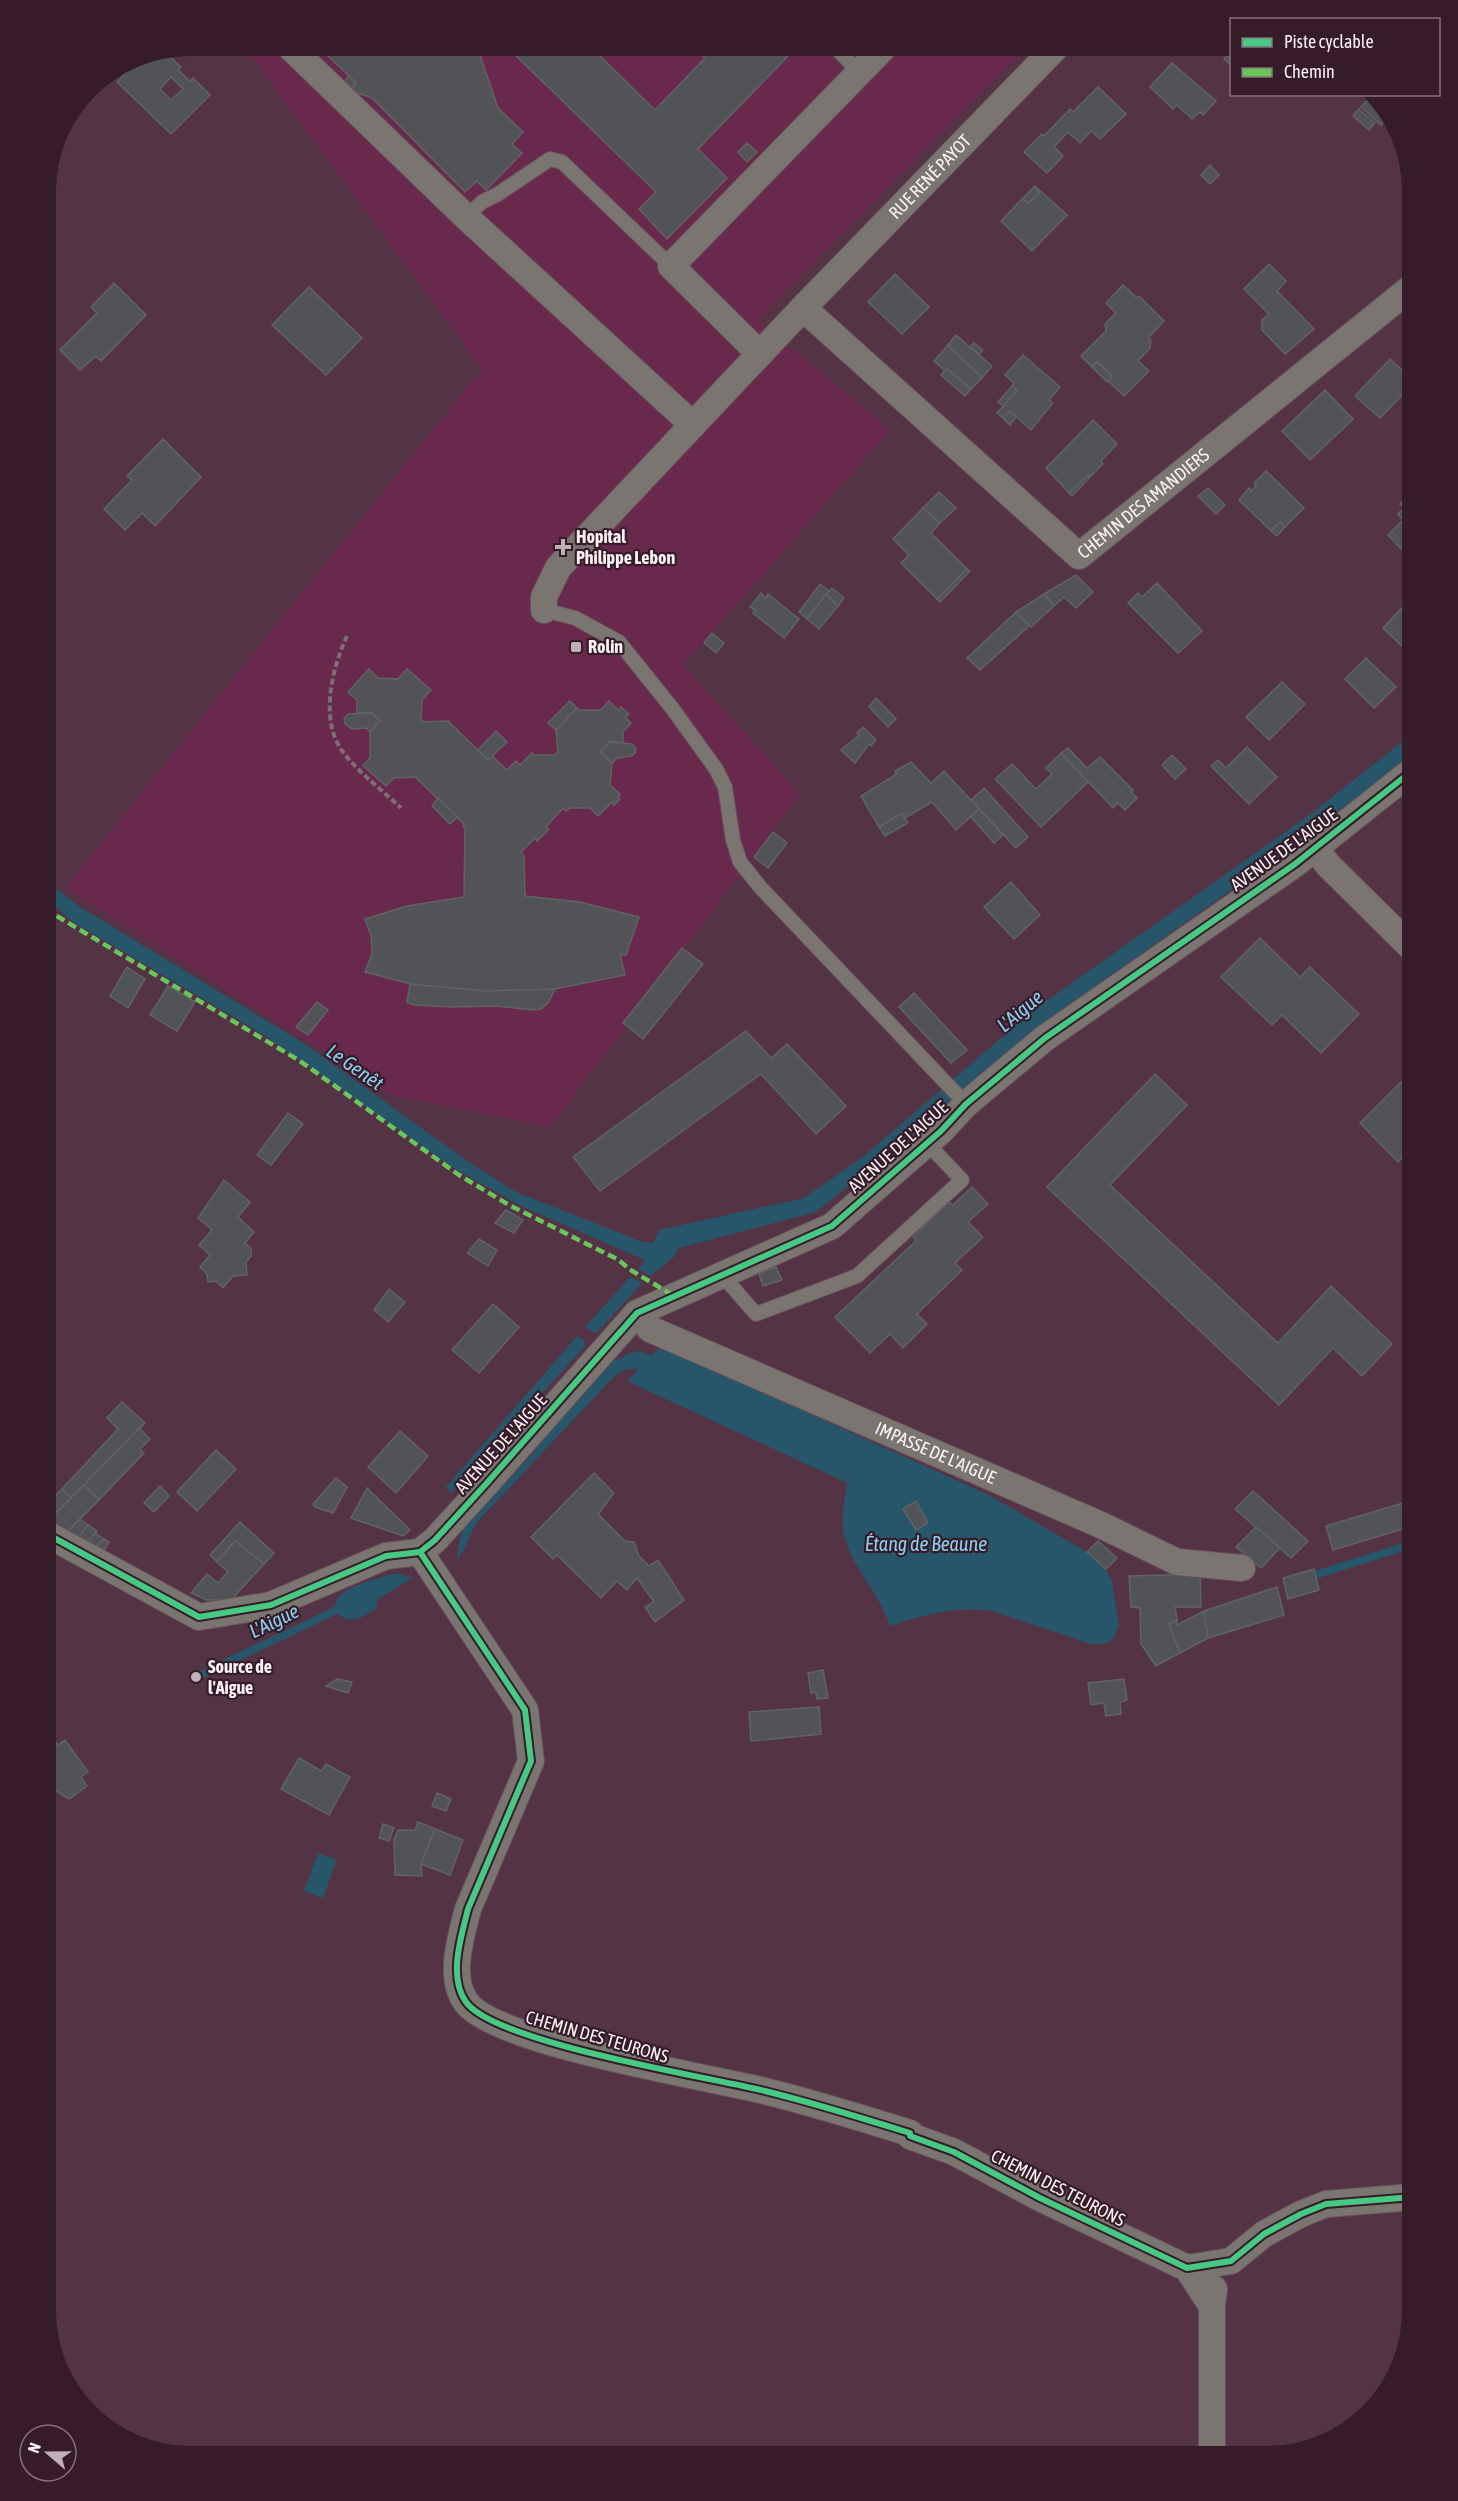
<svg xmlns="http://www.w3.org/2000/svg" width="1458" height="2501" viewBox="0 0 1458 2501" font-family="'Asap Condensed',sans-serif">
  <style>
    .built { fill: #69294c }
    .water { fill: #27556a }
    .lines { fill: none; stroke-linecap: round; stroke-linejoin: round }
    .stream { stroke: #27556a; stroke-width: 8 }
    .building { fill: #525356; stroke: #606365; stroke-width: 1.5; fill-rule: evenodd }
    .lane-casing { stroke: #69505d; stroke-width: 16 }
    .street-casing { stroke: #69505d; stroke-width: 28 }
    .path { stroke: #7d6f73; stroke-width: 4; stroke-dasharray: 6 3; stroke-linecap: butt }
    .lane { stroke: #7a7570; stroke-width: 14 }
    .street { stroke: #7a7570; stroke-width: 26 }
    .quiet { stroke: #6ac65a; stroke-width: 4.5; stroke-dasharray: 9 4.5; stroke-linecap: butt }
    .cycleway-casing { stroke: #361b29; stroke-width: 10 }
    .cycleway { stroke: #46c982; stroke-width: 6 }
    .poi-dot { fill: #c0afb7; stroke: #361b29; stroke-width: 2 }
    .labels { text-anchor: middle; stroke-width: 4.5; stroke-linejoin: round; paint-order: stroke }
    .street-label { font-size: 18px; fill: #faf2f5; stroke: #361b29 }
    .poi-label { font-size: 18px; font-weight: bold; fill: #faf2f5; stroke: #361b29; text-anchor: start }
    .water-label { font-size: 20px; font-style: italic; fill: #8ad0f1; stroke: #361b29 }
  </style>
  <rect width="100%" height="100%" fill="#543345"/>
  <path class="built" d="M243,45H1028L758,320L890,430L683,665L800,794L550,1127L391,1095L65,888L482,369Z"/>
  <g class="water">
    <path d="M1413,733V754L1329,821L1050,1018L909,1138L816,1212L679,1248L674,1257L651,1276L638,1269L645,1260L521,1206L455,1169L264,1035L73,922L45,898V880L80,907L308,1046L460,1156L516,1192L640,1241L653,1243L659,1230L804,1198L865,1155L1035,1009L1312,813Z"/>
    <path d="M630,1277L642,1283L596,1334L585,1327Z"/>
    <path d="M577,1336L583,1339L585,1346L451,1494L446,1487Z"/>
    <path d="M661,1346L989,1495L1087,1552L1106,1569L1112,1582L1119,1625L1113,1640L1102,1644H1091L992,1611C957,1606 923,1615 890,1626C879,1591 849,1566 843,1530C841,1515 845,1498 847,1483L627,1381L638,1370C624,1365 616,1376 606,1385L479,1520C469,1533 468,1548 457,1560L460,1537L465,1526L626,1354L639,1351L652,1355Z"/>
    <path d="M398,1573L412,1578L378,1599L376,1609C361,1618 349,1627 336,1611C336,1609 335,1603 336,1601C340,1587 384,1576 398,1573Z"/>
    <path d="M318,1853L337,1860L323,1898L304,1891Z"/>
  </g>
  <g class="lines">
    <g class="stream">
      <path d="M539,1446L615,1364L628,1361"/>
      <path d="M473,1517L497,1491"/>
      <path d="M1315,1575L1413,1544"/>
      <path d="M196,1677L345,1606"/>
    </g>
  </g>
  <g class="building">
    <path d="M326,45H473L474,52H479L498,108L523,132L512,144L522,153L486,190L477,181L465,192L372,98L350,90L356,83L321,49Z"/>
    <path d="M505,45H589L655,110L705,58L691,45H780L790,54L698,149L727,178L667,239L639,209L656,192Z"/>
    <path d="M163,50L181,67L178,70L190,81L193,78L210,95L171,134L117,82L144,54ZM171,77L183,89L171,100L160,89Z"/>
    <path d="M1232,50V66L1224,59Z"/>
    <path d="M1172,63L1216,101L1203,115L1200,112L1192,119L1177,105L1173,109L1150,87Z"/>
    <path d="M349,76L356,83L350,90L340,86Z"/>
    <path d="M1098,87L1126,114L1100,139L1091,131L1080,143L1068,132L1054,147L1063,156L1047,173L1024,152L1042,134L1044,136L1070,109L1073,112Z"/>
    <path d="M1371,96L1389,116L1381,125L1361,107Z"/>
    <path d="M1359,109L1375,123L1369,130L1353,116Z"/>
    <path d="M747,143L757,152L747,162L738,152Z"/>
    <path d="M1210,165L1219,175L1210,184L1201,175Z"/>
    <path d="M1035,186L1039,193L1029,203L1022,199Z"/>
    <path d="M1035,186L1067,215L1032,251L1001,221L1022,199L1029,203L1039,193Z"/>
    <path d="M1269,264L1286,281L1277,291L1314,329L1285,354L1262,330V320L1269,314L1244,289Z"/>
    <path d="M895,274L929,307L902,334L868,302Z"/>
    <path d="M114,283L146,315L101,361L96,356L80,370L60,350L97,313L91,307Z"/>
    <path d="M1123,285L1137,298L1139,296L1164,321L1148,338L1151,340L1150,348L1138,361L1149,371L1124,396L1108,381L1112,376L1097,362L1092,367L1081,356L1106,331L1105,324L1116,313L1106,303Z"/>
    <path d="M309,287L362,338L326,375L272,325Z"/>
    <path d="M1413,310V327L1405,320Z"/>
    <path d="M956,335L992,366L982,378L948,345Z"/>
    <path d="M974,343L983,350L979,354L970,347Z"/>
    <path d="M948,345L982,378L971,389L947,369L945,371L934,361Z"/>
    <path d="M1023,355L1060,387L1049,400L1053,403L1031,430L1010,411L1003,418L997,413L1017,391L1012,386L1014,383L1005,375Z"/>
    <path d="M1390,359L1413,380V384L1380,418L1355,396Z"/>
    <path d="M1097,362L1112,376L1107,382L1092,367Z"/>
    <path d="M947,369L971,389L965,396L941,375Z"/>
    <path d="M1012,386L1017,391L1003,406L998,402Z"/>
    <path d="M1325,390L1353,419L1310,460L1282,431Z"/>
    <path d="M1010,411L1016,417L1010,425L1003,418Z"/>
    <path d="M1093,420L1117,444L1101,461L1103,464L1090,477L1088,475L1069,493L1046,468Z"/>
    <path d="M163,439L201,477L155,526L142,513L125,530L104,509L132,480L127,476Z"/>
    <path d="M1266,471L1304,508L1285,527L1280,522L1271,531L1239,500L1249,488L1251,491L1256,486L1254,483Z"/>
    <path d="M1088,475L1090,477L1072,496L1069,493Z"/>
    <path d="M1208,488L1225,505L1216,514L1198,496Z"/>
    <path d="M939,492L956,508L940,523L923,508Z"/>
    <path d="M1409,495L1413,499V547L1406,554L1388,535L1403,520L1398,514L1404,508L1400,504Z"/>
    <path d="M923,508L940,523L931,533L967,569L937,599L901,563L909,555L893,539Z"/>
    <path d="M1280,522L1285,527L1277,536L1271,531Z"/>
    <path d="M967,569L970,571L940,602L937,599Z"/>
    <path d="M1076,575L1093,592L1076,608L1064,597L1054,606L1044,594Z"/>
    <path d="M1157,583L1202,631L1178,653L1128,603L1138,593L1142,597Z"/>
    <path d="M820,584L829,591L807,619L799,612Z"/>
    <path d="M832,588L844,598L838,606L826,594Z"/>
    <path d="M761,593L766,598L768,594L799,619L784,638L753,613L755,610L750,607Z"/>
    <path d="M826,594L838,606L819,629L807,619Z"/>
    <path d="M1044,594L1054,606L1031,627L1016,612Z"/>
    <path d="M1413,596V643L1406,650L1383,628Z"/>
    <path d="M1016,612L1029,626L980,670L967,658Z"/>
    <path d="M712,633L724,643L716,653L704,643Z"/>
    <path d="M1366,658L1396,687L1374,708L1345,679Z"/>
    <path d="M369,669L378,678L398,679L407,669L431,690L422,700L421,719L424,722L448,721L488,760L492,756L507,770L516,761L520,765L532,753L534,755H555L558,752L556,730L577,708L579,710H601L609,701L618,710L621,707L629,714L625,717L631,723L623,732V742H610L601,752L612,763L610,785L620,794L618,797L620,799L614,805L612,802L598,816L590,808H570L566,811L563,808L546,827L549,829L537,841L535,838L521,852L524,856L525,896L580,902L639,917L626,955H620L625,975L550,990L488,991L415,985L365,972L372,954L371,936L365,919L407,906L464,897L465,828L463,826L464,824L415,777L394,778L386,786L363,766L370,758V732L380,721L372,713H357V700L348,692Z"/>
    <path d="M1282,682L1305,704L1269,740L1246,717Z"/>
    <path d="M876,698L896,719L888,727L869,707Z"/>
    <path d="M570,701L577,708L556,730L548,723Z"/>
    <path d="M372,713L380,721L370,732L366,728L352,729L345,724L344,719L348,714Z"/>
    <path d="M863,727L876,740L871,746L869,744L855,763L841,750L859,735L857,733Z"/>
    <path d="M496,731L507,742L488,760L478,750Z"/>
    <path d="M610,742L632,744L636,748L635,753L631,756L617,758L612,763L601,752Z"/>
    <path d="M1247,747L1277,777L1249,804L1211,766L1218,760L1226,768Z"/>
    <path d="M1068,748L1087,768L1100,757L1133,790L1131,792L1137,798L1125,810L1118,803L1113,808L1061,753Z"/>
    <path d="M1061,753L1088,782L1041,827L995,779L1012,764L1036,789L1052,774L1046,768Z"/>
    <path d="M1172,755L1186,769L1175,779L1162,765Z"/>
    <path d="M911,762L931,783L944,771L979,809L956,830L932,802L905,818L902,813L879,827L861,796L897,774L895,771Z"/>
    <path d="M984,788L1028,837L1016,848L971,800Z"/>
    <path d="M438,798L458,817L450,824L432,806Z"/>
    <path d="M979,809L1003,835L994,843L971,817Z"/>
    <path d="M902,813L908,823L885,836L879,827Z"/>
    <path d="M773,832L787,843L768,868L754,857Z"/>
    <path d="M1413,880V896L1405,888Z"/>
    <path d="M1011,882L1040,915L1014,939L984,907Z"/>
    <path d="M1260,938L1300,977L1310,967L1359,1014L1321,1053L1282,1015L1272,1025L1221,977Z"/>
    <path d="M682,948L703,964L643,1039L623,1023Z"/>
    <path d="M127,967L145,979L128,1008L110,996Z"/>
    <path d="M410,984L485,991L555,989L548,1003L541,1009L534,1010L496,1006L453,1007L414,1005L407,1002Z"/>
    <path d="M168,986L195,1002L177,1031L150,1015Z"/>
    <path d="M914,993L967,1050L951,1063L899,1007Z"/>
    <path d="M317,1002L328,1010L308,1035L296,1027Z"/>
    <path d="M746,1031L771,1058L787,1044L846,1106L816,1134L761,1074L600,1191L573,1157Z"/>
    <path d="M1155,1074L1187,1105L1110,1185L1278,1343L1331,1286L1392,1344L1362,1376L1333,1348L1279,1405L1047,1187Z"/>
    <path d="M1401,1082L1411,1091L1413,1089V1147L1398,1162L1360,1123Z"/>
    <path d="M288,1113L303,1124L271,1165L257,1155Z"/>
    <path d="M224,1180L250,1202L238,1217L254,1232L245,1243L251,1248V1256L246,1262L247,1275L233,1276L223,1288L216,1281L208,1282L207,1274L200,1267L210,1255L199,1245L212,1230L198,1218Z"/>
    <path d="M972,1187L988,1204L968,1222L983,1237L955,1263L962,1270L917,1314L927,1324L903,1348L890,1334L870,1353L835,1317L916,1241L913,1237L949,1202L953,1205Z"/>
    <path d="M506,1210L523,1220L514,1233L495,1223Z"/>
    <path d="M479,1239L497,1250L488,1266L467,1253Z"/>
    <path d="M776,1267L782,1280L763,1286L759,1274Z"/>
    <path d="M389,1289L405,1302L388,1322L374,1310Z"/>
    <path d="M493,1304L519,1327L479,1373L452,1350Z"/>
    <path d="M122,1402L145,1423L71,1498L62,1489L118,1429L107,1418Z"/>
    <path d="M139,1428L150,1439L140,1449L144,1453L99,1500L84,1485Z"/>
    <path d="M400,1431L428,1456L396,1493L368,1467Z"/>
    <path d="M216,1450L236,1469L197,1511L177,1492Z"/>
    <path d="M594,1473L614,1493L598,1514L625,1541L634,1542L639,1556L649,1566L658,1560L684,1600L655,1622L645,1607L654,1602L637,1578L627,1590L617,1581L601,1598L557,1555L553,1559L531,1537Z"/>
    <path d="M336,1478L347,1487L333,1513L315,1507L313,1504Z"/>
    <path d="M84,1485L99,1500L66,1533L46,1523Z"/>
    <path d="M160,1486L169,1496L154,1512L144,1503Z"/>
    <path d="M367,1488L410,1530L403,1536L351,1518Z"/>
    <path d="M62,1489L71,1498L46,1523L45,1506Z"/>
    <path d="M1253,1491L1308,1541L1291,1558L1235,1509Z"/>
    <path d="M1413,1500V1526L1333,1550L1326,1526Z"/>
    <path d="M916,1501L928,1523L916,1530L903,1509Z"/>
    <path d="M80,1519L88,1525L77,1539L66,1533Z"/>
    <path d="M240,1522L274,1553L264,1564L235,1541L217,1562L210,1555Z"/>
    <path d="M88,1525L97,1531L87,1544L77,1539Z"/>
    <path d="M1256,1527L1280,1548L1261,1568L1236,1547Z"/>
    <path d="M95,1533L104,1539L95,1548L87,1544Z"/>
    <path d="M104,1539L109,1542L103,1552L95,1548Z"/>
    <path d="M235,1541L264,1564L231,1600H207L191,1593L207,1574L218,1583L228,1572L217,1562Z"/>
    <path d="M1098,1541L1117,1558L1106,1569L1087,1552Z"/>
    <path d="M1314,1569L1319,1590L1288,1599L1283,1578Z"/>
    <path d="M1200,1574L1201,1607H1175L1177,1620L1169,1624L1180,1653L1156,1666L1141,1644L1140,1608L1131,1607L1129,1576Z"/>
    <path d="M1277,1587L1284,1615L1208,1638L1204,1611Z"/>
    <path d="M1204,1611L1208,1638L1180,1653L1169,1624L1177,1620V1625Z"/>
    <path d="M823,1670L828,1698L817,1699L816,1692L811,1693L808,1673Z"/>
    <path d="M337,1679L352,1682L348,1693L326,1686Z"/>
    <path d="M1124,1679L1127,1700L1120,1702L1121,1714L1106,1716L1104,1703L1091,1705L1088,1683Z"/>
    <path d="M819,1707L821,1734L751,1741L749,1712Z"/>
    <path d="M46,1730L58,1745L65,1740L88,1772L81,1777L87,1786L69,1799L45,1784Z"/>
    <path d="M299,1758L321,1771L326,1764L350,1777L329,1815L281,1789Z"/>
    <path d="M437,1793L451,1799L446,1811L432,1806Z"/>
    <path d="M418,1822L435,1829L421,1864L422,1876L395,1875L394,1840L398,1830H415Z"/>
    <path d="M383,1824L394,1828L389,1841L379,1838Z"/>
    <path d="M435,1829L463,1840L450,1875L421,1864Z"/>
  </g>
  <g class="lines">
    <g class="lane-casing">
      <g id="lane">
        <path d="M833,45L860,73"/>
        <path d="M466,217L482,202L498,194L550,159L562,162L671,266"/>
        <path d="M544,610L575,618L619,642L672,708L716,769L725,787L733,840L740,862L761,888L966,1104"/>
        <path d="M722,1275L756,1314L857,1276L962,1180L927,1143"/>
      </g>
    </g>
    <g class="street-casing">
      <g id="street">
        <path d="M288,45L466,217L693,425"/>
        <path id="s1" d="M803,308L1079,556L1413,286"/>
        <path d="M760,354L671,266L886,45"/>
        <path id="s2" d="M544,610V597L558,568L803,308L1058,45"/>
        <path d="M1315,848L1328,865L1413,949"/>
        <path id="s3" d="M637,1313L650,1329L1101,1525L1177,1562L1242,1568"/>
        <path d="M45,1533L199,1617L271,1605L386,1556L420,1552L435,1540L486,1484L637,1313L832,1226L941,1131L966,1104L1045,1038L1295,864L1413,770"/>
        <path d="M420,1552L525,1710L531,1761L468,1909C461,1937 448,1977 466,2002C495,2043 709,2077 765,2091C814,2103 862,2118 910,2133V2136L954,2152L1040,2198L1187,2268L1212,2306"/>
        <path d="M1187,2268L1231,2261L1264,2234L1301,2214L1326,2204L1413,2197"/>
        <path d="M1212,2456V2306L1214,2289"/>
      </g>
    </g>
    <path class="path" d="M347,636C332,668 319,721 343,752C359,773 382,790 401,808"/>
    <use href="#lane" class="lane"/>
    <use href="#street" class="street"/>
    <path class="quiet" d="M45,909L300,1061L459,1175L509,1205L619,1260L629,1269L674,1296"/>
    <g class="cycleway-casing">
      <g id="cycleway">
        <path d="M45,1533L199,1617L271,1605L386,1556L420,1552L435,1540L486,1484L637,1313L832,1226L941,1131L966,1104L1045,1038L1295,864L1413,770"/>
        <path d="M420,1552L525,1710L531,1761L468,1909C461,1937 448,1977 466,2002C495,2043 709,2077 765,2091C814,2103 862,2118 910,2133V2136L954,2152L1040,2198L1187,2268L1231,2261L1264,2234L1301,2214L1326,2204L1413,2197"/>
      </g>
    </g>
    <use href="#cycleway" class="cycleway"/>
  </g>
  <g class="poi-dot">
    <path d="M560 538h6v6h6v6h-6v6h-6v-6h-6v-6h6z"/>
    <rect x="570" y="641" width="12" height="12" rx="3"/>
    <circle cx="196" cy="1677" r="6"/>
  </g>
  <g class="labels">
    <g class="street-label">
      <text dy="6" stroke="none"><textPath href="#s2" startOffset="585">RUE RENÉ PAYOT</textPath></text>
      <text dy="6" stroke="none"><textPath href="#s1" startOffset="454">CHEMIN DES AMANDIERS</textPath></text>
      <text transform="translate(1284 850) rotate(-36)" y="6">AVENUE DE L'AIGUE</text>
      <text transform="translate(898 1147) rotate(-42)" y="6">AVENUE DE L'AIGUE</text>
      <text transform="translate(501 1444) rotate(-48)" y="6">AVENUE DE L'AIGUE</text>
      <text dy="6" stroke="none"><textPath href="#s3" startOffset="332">IMPASSE DE L'AIGUE</textPath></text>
      <text transform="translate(597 2037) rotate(16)" y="6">CHEMIN DES TEURONS</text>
      <text transform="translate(1058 2188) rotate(27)" y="6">CHEMIN DES TEURONS</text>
    </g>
    <g class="poi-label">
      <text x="576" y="543">Hopital<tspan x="576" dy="21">Philippe Lebon</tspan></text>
      <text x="588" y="653">Rolin</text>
      <text x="208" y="1673">Source de<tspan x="208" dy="21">l'Aigue</tspan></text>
    </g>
    <g class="water-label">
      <text transform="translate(1020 1011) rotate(-40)" y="7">L'Aigue</text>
      <text transform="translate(355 1067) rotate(35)" y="7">Le Genêt</text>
      <text x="926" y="1551">Étang de Beaune</text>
      <text transform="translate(274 1621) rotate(-26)" y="7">L'Aigue</text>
    </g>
  </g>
  <path d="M0 0H1458V2501H0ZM191 56H1267A135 135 0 0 1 1402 191V2311A135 135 0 0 1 1267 2446H191A135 135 0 0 1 56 2311V191A135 135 0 0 1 191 56Z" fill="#361b29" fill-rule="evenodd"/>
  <rect x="1230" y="18" width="210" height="78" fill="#361b29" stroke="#84717b" stroke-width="1.5"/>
  <rect x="1242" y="38" width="30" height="9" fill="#46c982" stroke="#84717b" stroke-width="1.5"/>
  <text x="1284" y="48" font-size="18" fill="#faf2f5">Piste cyclable</text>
  <rect x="1242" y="68" width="30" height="9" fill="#6ac65a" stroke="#84717b" stroke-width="1.5"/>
  <text x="1284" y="78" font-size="18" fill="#faf2f5">Chemin</text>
  <g transform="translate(48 2453) rotate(290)"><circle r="28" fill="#361b29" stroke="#84717b" stroke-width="1.5"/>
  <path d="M0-4.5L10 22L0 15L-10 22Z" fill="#c0afb7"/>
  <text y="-9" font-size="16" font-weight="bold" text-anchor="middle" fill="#faf2f5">N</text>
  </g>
</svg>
